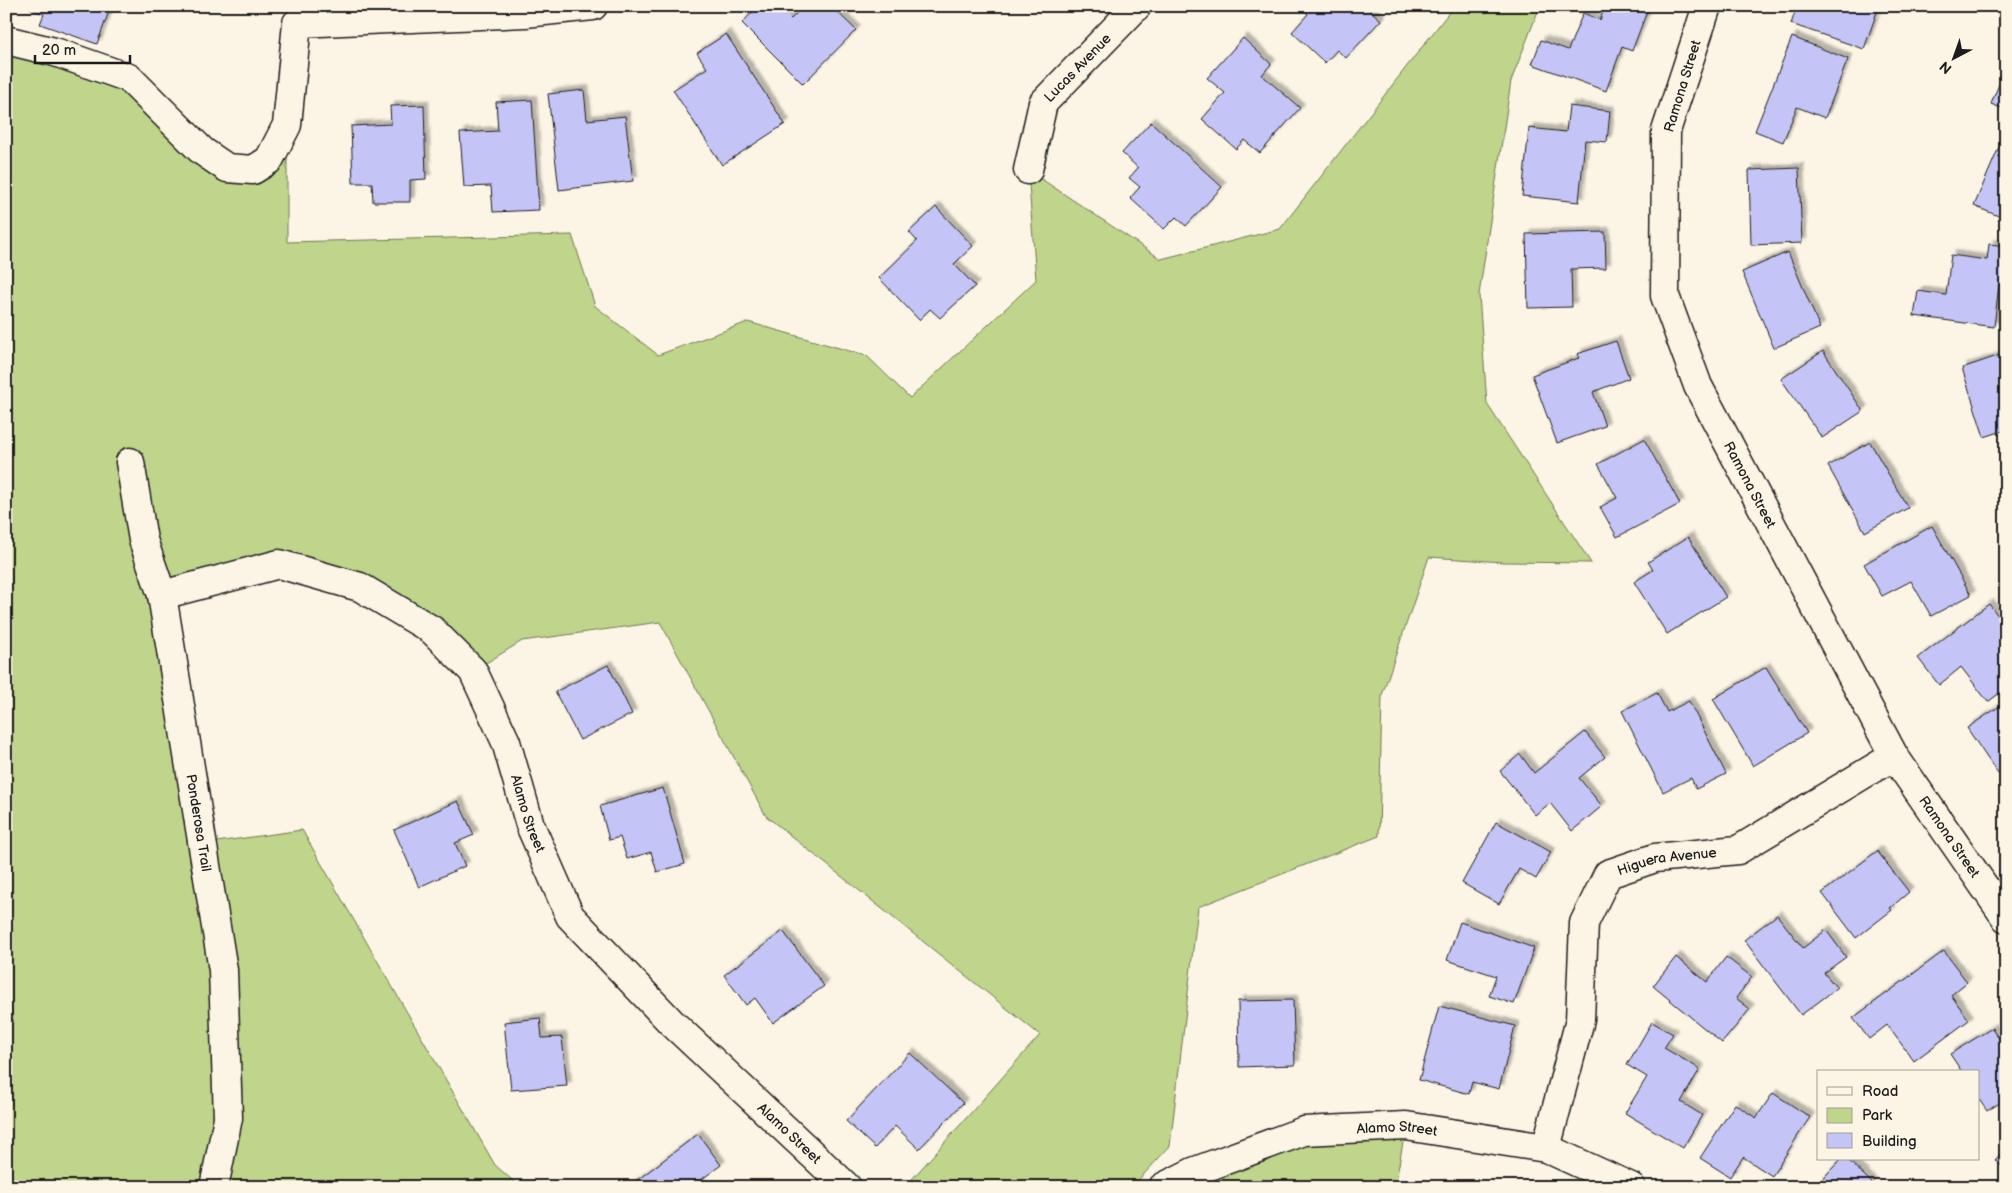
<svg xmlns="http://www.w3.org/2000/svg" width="2012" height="1193" viewBox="0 0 2012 1193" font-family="'Balsamiq Sans',sans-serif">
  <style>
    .green { fill: #bfd58b; stroke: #6e7854 }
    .building { fill: #c4c4f7; stroke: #1c1c1c; filter: url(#shadow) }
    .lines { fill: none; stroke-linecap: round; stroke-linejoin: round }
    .minor-casing { stroke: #1c1c1c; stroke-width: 31 }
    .minor { stroke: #fcf5e5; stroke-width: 28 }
    .labels { text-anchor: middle; stroke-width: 4.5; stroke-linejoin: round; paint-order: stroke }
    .street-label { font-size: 14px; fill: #1c1c1c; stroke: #fcf5e5 }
  </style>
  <defs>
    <filter id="shadow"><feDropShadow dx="4.5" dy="-4.5" stdDeviation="1" flood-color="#0004"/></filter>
  </defs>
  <rect width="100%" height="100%" fill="#fcf5e5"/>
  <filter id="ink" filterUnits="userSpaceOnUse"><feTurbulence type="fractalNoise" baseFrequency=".02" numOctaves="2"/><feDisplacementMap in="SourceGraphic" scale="10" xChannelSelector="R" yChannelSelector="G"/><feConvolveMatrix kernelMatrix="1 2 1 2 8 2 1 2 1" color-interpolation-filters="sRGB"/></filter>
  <g filter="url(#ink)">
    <g class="green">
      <path d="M1454,6H1540L1511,81L1479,295L1487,404L1591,563L1503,562L1429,557L1382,695L1379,836L1198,907L1170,1146L1132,1187H905L1040,1035L766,816L660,622L522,641L473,671L432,630L280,564L162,595L202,844L302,830L495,1165L520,1187H6V40L129,78L227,168L253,170L287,125V242L572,235L595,306L658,355L748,322L867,356L910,398L1036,280L1028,170L1161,259L1280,229Z"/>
      <path d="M1406,1126L1395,1187H1201L1197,1184L1304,1131Z"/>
    </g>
    <g class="building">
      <path d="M24,6H111L97,44L40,24L44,14Z"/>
      <path d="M758,6H778L791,19L804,6H831L856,30L803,84L742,23Z"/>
      <path d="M1299,6H1365L1381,20L1346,58L1337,50L1325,63L1292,32L1308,14Z"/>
      <path d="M1605,6H1649L1632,51L1622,47L1606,91L1532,64L1541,40L1568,50L1583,13L1600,20Z"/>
      <path d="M1797,6H1879L1864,49L1791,24Z"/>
      <path d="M726,34L785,124L722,165L673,90L707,68L697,53Z"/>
      <path d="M1792,37L1848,59L1825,118L1797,107L1783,142L1755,131Z"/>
      <path d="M1243,38L1271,64L1262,75L1300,108L1260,153L1244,140L1236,149L1202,119L1225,93L1207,78Z"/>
      <path d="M2006,67V110L1991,104Z"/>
      <path d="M584,90L587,120L625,116L633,181L559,190L548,94Z"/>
      <path d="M532,100L539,210L493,212L491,186L464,187L460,133L498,131L496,102Z"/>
      <path d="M424,105L426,179L410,180V202H373L372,183H353L351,126L391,124L390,106Z"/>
      <path d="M1569,106L1610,111L1607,142L1585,140L1579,202L1522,196L1529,128L1566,132Z"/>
      <path d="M1151,122L1222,187L1186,226L1176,217L1164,229L1130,198L1140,187L1129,178L1138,168L1122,153Z"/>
      <path d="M1999,147L2006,150V219L1974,206Z"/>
      <path d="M1799,168L1802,243L1751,245L1749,170Z"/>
      <path d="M936,207L973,246L954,264L975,286L940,318L930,309L919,320L879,278L917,241L909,232Z"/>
      <path d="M1605,232L1606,268L1571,269L1572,307L1528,308L1526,234Z"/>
      <path d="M1989,244L2006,246V285L1999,284L1994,327L1914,316L1918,291L1946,295L1951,255L1987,260Z"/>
      <path d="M1788,252L1820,328L1774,348L1742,272Z"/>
      <path d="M1616,341L1629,378L1593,392L1605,426L1557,443L1532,375L1579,358L1577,354Z"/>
      <path d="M1823,351L1863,411L1822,438L1781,379Z"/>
      <path d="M2006,353V430L1984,437L1962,368Z"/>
      <path d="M1644,439L1680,504L1617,537L1600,507L1617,498L1598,464Z"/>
      <path d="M1870,442L1908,508L1865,532L1828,466Z"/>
      <path d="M2006,481V495L1999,485Z"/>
      <path d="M1932,526L1971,595L1931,616L1911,581L1882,596L1864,564Z"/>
      <path d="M1688,537L1726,597L1667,634L1634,582L1653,570L1648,562Z"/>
      <path d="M1989,604L2006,626V638L2000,642L2006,650V688L1988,702L1961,667L1939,685L1918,658Z"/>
      <path d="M608,665L632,714L580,740L555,692Z"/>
      <path d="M1766,667L1807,733L1753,766L1713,699Z"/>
      <path d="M1657,693L1667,712L1689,701L1726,774L1696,789L1691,778L1663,792L1622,711Z"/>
      <path d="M2006,702V770L1998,774L1967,728Z"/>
      <path d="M1585,732L1605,757L1579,778L1602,806L1572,831L1550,803L1535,815L1500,771L1520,754L1534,773Z"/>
      <path d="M663,788L685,864L657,872L651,852L627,859L620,837L609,840L600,806Z"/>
      <path d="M458,801L474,835L455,843L465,866L419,887L394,830Z"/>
      <path d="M1496,822L1551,852L1536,879L1519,869L1499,904L1462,883Z"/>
      <path d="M1877,851L1909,892L1890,908L1892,910L1856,938L1822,893Z"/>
      <path d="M1777,915L1803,948L1826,930L1846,957L1824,973L1837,988L1801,1015L1744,940Z"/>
      <path d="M1460,922L1534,948L1514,1004L1489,996L1496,976L1447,960Z"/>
      <path d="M783,931L824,986L773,1023L755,998L746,1005L724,975Z"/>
      <path d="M1944,951L1967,982L1951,995L1969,1020L1914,1061L1887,1025L1869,1039L1853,1018Z"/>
      <path d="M1676,957L1707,982L1726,957L1752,977L1736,998L1750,1009L1722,1043L1653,986Z"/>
      <path d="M1293,1000L1295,1065L1239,1067L1238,1001Z"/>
      <path d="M1439,1006L1515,1026L1499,1089L1472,1082L1469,1094L1419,1080Z"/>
      <path d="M540,1018L542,1038L562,1037L567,1086L511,1090L504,1022Z"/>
      <path d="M1652,1022L1673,1034L1664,1048L1700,1069L1681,1102L1702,1115L1683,1148L1625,1113L1647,1077L1627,1065Z"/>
      <path d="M1992,1028L2006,1049V1099L1987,1111L1978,1098V1072H1962L1950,1054Z"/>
      <path d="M910,1053L963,1103L919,1149L895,1126L875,1148L846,1121Z"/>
      <path d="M1773,1093L1810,1117L1772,1176L1743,1157L1730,1177L1700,1158L1735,1104L1756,1118Z"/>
      <path d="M698,1134L721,1165L698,1182L702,1187H628Z"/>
      <path d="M2006,1148V1170L1995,1160Z"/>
      <path d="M1841,1159H1847L1872,1183L1869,1187H1815Z"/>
    </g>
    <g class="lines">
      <g class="minor-casing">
        <g id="minor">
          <path id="s1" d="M1707,6L1666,131L1665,296L1698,386L1894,756L2006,918"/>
          <path d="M6,40L55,52L129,78L202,151L227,168L253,170L269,160L287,125L297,23L525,13L593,6"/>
          <path id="s2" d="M1028,170L1043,103L1137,6"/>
          <path id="s3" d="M130,462L143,540L162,595L223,970L228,1118L214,1187"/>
          <path id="s4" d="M162,595L279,564L360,587L432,630L473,671L506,742L530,825L570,916L671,1022L847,1187"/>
          <path id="s5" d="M1546,1148L1580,1020L1584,923L1608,874L1655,858L1738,850L1894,756"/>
          <path id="s6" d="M1163,1187L1193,1172L1304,1131L1406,1126L1546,1148L1631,1187"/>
        </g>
      </g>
      <use href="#minor" class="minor"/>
    </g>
  </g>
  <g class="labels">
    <g class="street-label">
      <text dy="5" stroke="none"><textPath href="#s2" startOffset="118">Lucas Avenue</textPath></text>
      <text transform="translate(1682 86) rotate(-73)" y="5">Ramona Street</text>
      <text dy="5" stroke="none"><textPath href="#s1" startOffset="504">Ramona Street</textPath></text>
      <text dy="5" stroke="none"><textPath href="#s4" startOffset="500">Alamo Street</textPath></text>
      <text dy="5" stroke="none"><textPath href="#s3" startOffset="368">Ponderosa Trail</textPath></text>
      <text dy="5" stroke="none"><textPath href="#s1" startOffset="909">Ramona Street</textPath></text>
      <text dy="5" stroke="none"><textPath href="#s5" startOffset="345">Higuera Avenue</textPath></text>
      <text dy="5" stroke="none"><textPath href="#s6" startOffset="245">Alamo Street</textPath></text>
      <text dy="5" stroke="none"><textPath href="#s4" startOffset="920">Alamo Street</textPath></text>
    </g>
  </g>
  <rect width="2012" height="1193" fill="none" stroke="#fcf5e5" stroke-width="25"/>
  <rect x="12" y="12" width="1987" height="1168" fill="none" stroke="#1c1c1c" stroke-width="2" filter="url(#ink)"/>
  <rect x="1817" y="1070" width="162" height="90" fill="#fcf5e5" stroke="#a29e95"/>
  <rect x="1827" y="1087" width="25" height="8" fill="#fcf5e5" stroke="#a29e95"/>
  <text x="1862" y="1096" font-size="15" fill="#1c1c1c">Road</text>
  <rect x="1827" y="1108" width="25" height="15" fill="#bfd58b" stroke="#a29e95"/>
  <text x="1862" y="1120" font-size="15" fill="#1c1c1c">Park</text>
  <rect x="1827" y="1133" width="25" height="15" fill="#c4c4f7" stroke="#a29e95"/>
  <text x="1862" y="1146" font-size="15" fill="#1c1c1c">Building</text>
  <g transform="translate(1954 58) rotate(221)" stroke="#fcf5e5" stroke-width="4" paint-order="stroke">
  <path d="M0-4L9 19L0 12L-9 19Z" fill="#1c1c1c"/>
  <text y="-8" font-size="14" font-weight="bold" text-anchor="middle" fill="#1c1c1c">N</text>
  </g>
  <path d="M35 55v8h95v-8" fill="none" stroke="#1c1c1c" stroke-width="2.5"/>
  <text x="42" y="55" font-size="15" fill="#1c1c1c" stroke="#fcf5e5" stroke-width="4" paint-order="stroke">20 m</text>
</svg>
